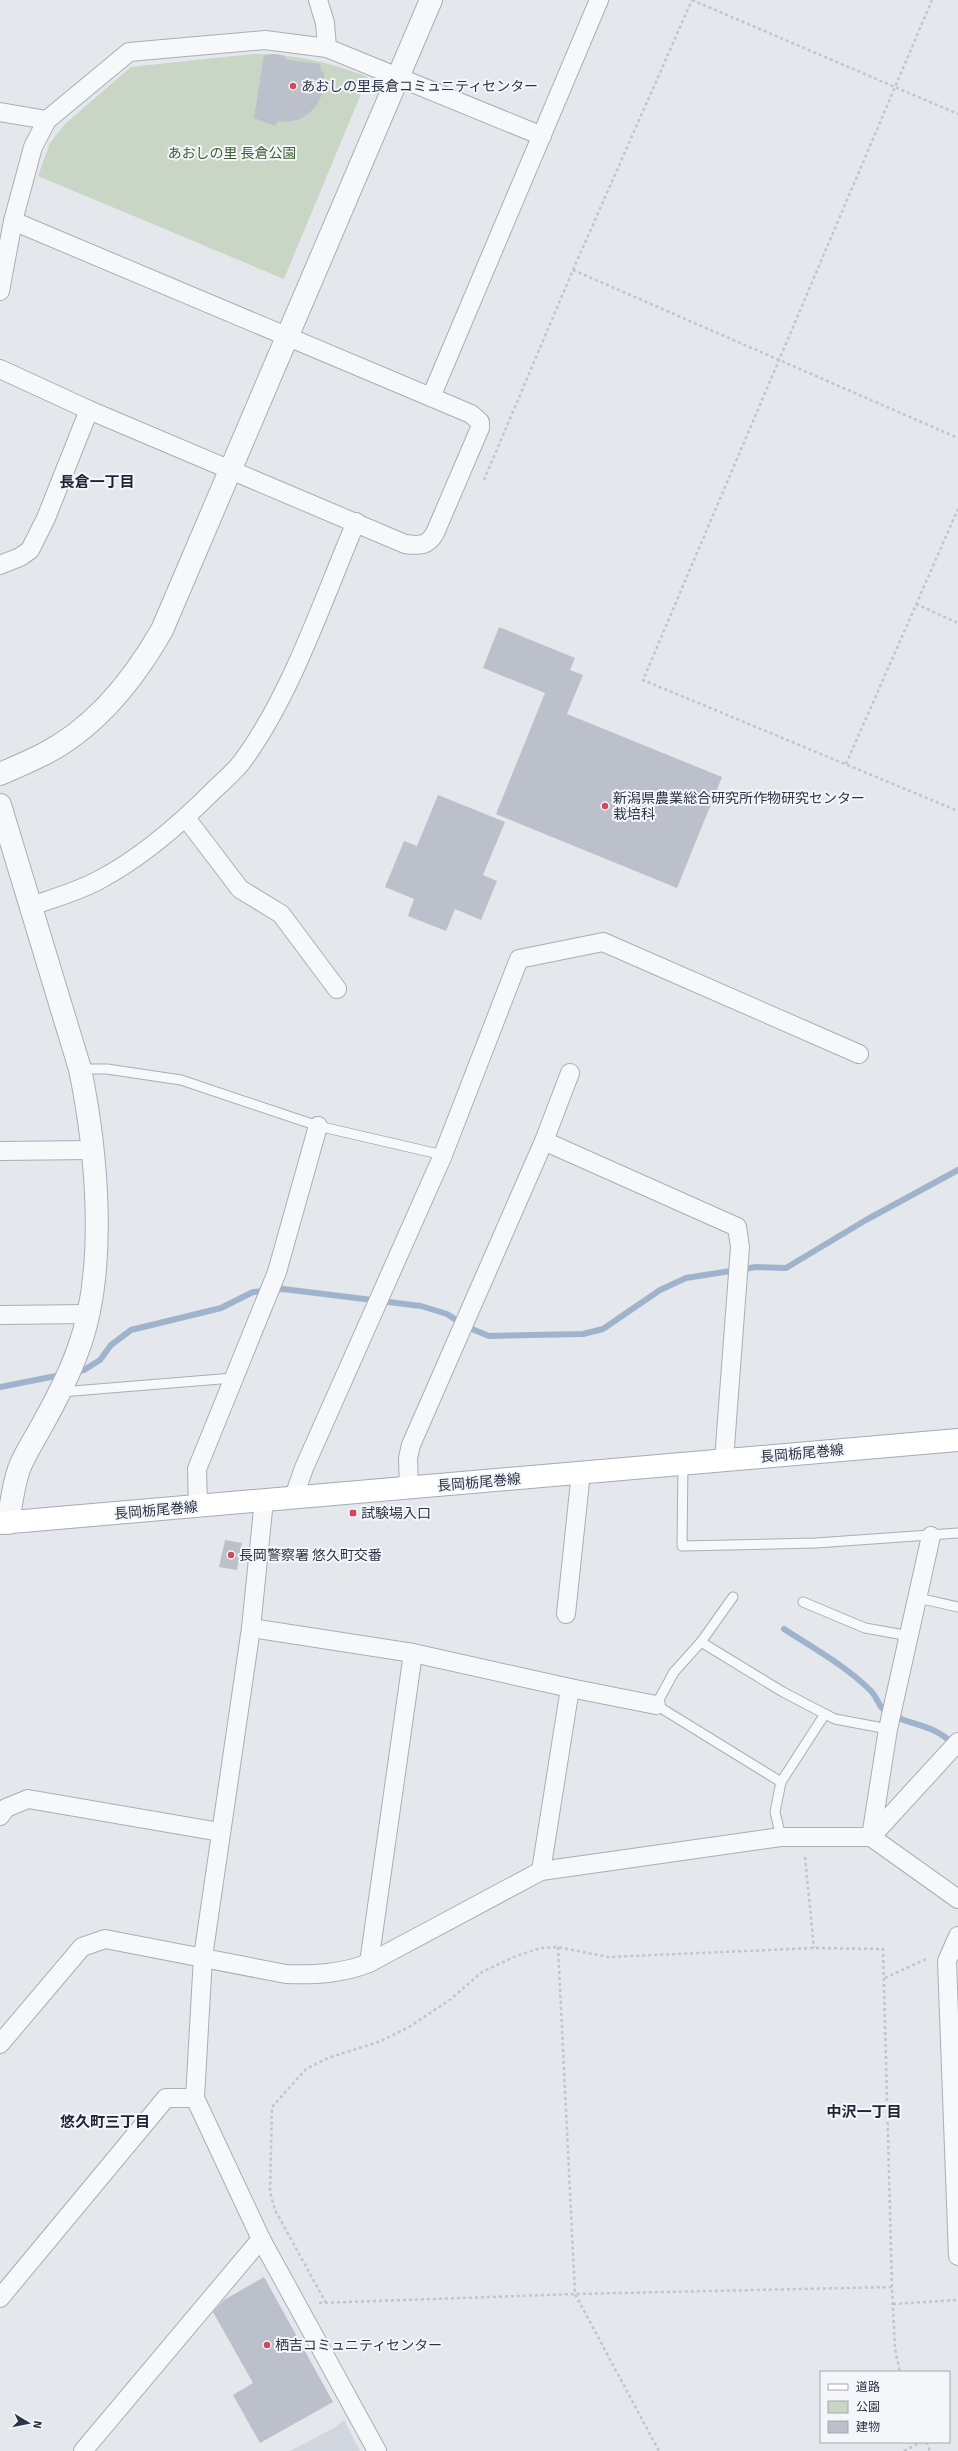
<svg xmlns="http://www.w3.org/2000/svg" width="958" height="2451" viewBox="0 0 958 2451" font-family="Signika,'Noto Sans JP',sans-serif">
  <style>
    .built { fill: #d2d6de }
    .green { fill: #c9d6c5 }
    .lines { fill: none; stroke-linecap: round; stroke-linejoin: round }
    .stream { stroke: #9fb4cc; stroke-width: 6 }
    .building { fill: #bbc0ca }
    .service-casing { stroke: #a9aeb7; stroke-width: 11 }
    .minor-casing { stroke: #a9aeb7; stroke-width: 20 }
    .tertiary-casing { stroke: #a9aeb7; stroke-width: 24 }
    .primary-casing { stroke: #a3abb8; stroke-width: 24 }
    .path { stroke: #c2c5cb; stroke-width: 2.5; stroke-dasharray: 3 3; stroke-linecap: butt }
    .service { stroke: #f7f8fa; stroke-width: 9 }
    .minor { stroke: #f7f8fa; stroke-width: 18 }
    .tertiary { stroke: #f7f8fa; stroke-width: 22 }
    .primary { stroke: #fff; stroke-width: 22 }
    .poi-dot { fill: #d1495b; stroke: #f4f6f9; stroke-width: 1.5 }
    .labels { text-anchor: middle; stroke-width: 4; stroke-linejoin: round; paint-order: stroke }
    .poi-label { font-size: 14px; fill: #2b3445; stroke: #f4f6f9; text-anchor: start }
    .park-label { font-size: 14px; fill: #3f6138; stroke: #f4f6f9 }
    .street-label { font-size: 14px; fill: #2b3445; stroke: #f4f6f9 }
    .neighbourhood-label { font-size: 15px; font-weight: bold; fill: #1d2536; stroke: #f4f6f9 }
  </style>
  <rect width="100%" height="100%" fill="#e4e7ec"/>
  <path class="built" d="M344,2420L360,2451H290L334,2428Z"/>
  <path class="green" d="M252,54C299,55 324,61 368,77L284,279L38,176L50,143L65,124L131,67Z"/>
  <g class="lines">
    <g class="stream">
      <path d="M74,1372L84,1370L100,1360L111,1345L131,1330L221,1308L253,1292L283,1289L421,1306L447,1314L467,1327L489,1336L583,1334L603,1329L660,1290L686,1278L756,1267L786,1268L866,1220L958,1170"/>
      <path d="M0,1387L61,1375"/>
      <path d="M784,1629C813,1648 846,1666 871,1691C876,1696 878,1704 883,1709C904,1726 930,1721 953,1744"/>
    </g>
  </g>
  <g class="building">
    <path d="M274,54L283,55L287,60L320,64L321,71L324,72V81H329L316,106L309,113L300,119L287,122L278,121L275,126L254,118L264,55Z"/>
    <path d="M499,627L575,658L570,670L583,675L567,714L722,777L677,888L496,814L545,693L483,668Z"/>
    <path d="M438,795L505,822L483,875L497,881L481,920L455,909L446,931L408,916L414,899L385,887L404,841L417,846Z"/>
    <path d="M225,1540L242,1543L237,1570L219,1567Z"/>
    <path d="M264,2277L333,2402L260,2443L233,2395L253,2383L213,2312L224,2300Z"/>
  </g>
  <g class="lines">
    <g class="service-casing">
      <g id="service">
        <path d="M80,1069H107L181,1080L318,1126L443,1155"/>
        <path d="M61,1392L233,1378"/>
        <path d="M683,1463L682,1546L816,1543L958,1533"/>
        <path d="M733,1597L701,1642L674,1672L656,1705L781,1782L825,1714"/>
        <path d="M918,1598L958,1607"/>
        <path d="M803,1602L865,1628L910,1636"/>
        <path d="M701,1642L783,1692L825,1714L835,1719L888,1729"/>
        <path d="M781,1782L775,1812L781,1837"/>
      </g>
    </g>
    <g class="minor-casing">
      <g id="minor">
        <path d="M318,0L325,23L327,48"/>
        <path d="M0,112L47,120"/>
        <path d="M0,291L13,221L33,147L47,120L129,52L265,40L327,48L542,136"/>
        <path d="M0,369L89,410L405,544C419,546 428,546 435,533L480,428V422L471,414L13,221"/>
        <path d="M431,397L599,0"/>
        <path d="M0,565L20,557L30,550L46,518L89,410"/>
        <path d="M186,818L240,889L281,914L337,989"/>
        <path d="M31,906C54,898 77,892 99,880C141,858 179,825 213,791C223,781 236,771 244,759C292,693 324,597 356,522"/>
        <path d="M544,1141L737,1227L740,1247L724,1460"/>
        <path d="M0,1151L92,1150"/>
        <path d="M0,1315L89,1314"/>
        <path d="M409,1489L408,1458L411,1445L544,1141L570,1073"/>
        <path d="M293,1499L304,1468L443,1155L519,959L603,942L859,1054"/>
        <path d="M264,1500L251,1628L203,1957L195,2098L261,2239L377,2451"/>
        <path d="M198,1506L197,1469L277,1272L318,1126"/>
        <path d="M931,1536L888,1729L871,1837L958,1899"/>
        <path d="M566,1614L581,1472"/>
        <path d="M251,1628L413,1653L570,1688L541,1871"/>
        <path d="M570,1688L656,1705"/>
        <path d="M0,1816L6,1808L28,1799L220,1832"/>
        <path d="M958,1936L947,1961L958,2256"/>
        <path d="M369,1963L413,1653"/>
        <path d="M0,2044L82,1947L105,1939L286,1974C315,1975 341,1974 369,1963L541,1871L781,1837H871L958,1742"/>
        <path d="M0,2298L166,2098H195"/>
        <path d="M83,2451L261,2239"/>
      </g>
    </g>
    <g class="tertiary-casing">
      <g id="tertiary">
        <path d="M0,774C14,768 28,762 42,755C94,729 134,679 162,630L431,0"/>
        <path d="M0,805L80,1069C97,1152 108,1270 78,1350C68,1378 54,1404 40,1429C33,1442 24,1455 19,1469C13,1486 11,1505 8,1523"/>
      </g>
    </g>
    <g class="primary-casing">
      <path id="primary" d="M0,1523L958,1440"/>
    </g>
    <g class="path">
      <path d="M692,0L958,114"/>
      <path d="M932,0L643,680L958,811"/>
      <path d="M573,270L958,438"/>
      <path d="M484,480L573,270L692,0"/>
      <path d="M916,604L958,623"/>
      <path d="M846,764L958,509"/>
      <path d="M805,1857L814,1948"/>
      <path d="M558,1947L575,2294L659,2451"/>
      <path d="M885,1978L928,1958"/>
      <path d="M319,2303L575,2294L892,2287"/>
      <path d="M326,2303L275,2210L270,2192L272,2107L306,2069L328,2058L381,2041L409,2027L451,1999L482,1972L516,1956L541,1948L558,1947L608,1957L814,1948L883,1949L892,2287L895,2349L900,2372"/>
      <path d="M893,2304L958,2300"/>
      <path d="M926,2442L930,2451"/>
      <path d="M904,2451L921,2442"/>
    </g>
    <use href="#service" class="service"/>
    <use href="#minor" class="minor"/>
    <use href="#tertiary" class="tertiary"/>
    <use href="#primary" class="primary"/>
  </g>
  <g class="poi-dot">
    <circle cx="293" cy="86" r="4"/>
    <circle cx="605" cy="806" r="4"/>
    <rect x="349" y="1509" width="8" height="8" rx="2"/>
    <circle cx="231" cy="1555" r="4"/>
    <circle cx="267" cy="2345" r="4"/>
  </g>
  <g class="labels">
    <g class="poi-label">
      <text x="301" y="91">あおしの里長倉コミュニティセンター</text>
      <text x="613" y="803">新潟県農業総合研究所作物研究センター<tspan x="613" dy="16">栽培科</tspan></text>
      <text x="361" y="1518">試験場入口</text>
      <text x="239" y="1560">長岡警察署 悠久町交番</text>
      <text x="275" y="2350">栖吉コミュニティセンター</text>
    </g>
    <g class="park-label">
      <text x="232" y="158">あおしの里 長倉公園</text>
    </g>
    <g class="street-label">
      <text transform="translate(802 1453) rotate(-5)" y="5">長岡栃尾巻線</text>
      <text transform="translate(479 1482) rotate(-5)" y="5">長岡栃尾巻線</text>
      <text transform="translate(156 1510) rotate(-5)" y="5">長岡栃尾巻線</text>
    </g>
    <g class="neighbourhood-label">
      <text x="97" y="487">長倉一丁目</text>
      <text x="864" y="2117">中沢一丁目</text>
      <text x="105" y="2127">悠久町三丁目</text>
    </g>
  </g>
  <rect x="820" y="2371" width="130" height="72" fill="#f4f6f9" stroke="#a4a8b1"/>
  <rect x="828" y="2384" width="20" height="6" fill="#ffffff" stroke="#a4a8b1"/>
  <text x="856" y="2391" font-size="12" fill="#2b3445">道路</text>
  <rect x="828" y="2401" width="20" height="12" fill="#c9d6c5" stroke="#a4a8b1"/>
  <text x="856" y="2411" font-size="12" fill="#2b3445">公園</text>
  <rect x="828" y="2421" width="20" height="12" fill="#bbc0ca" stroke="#a4a8b1"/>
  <text x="856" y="2431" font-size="12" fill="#2b3445">建物</text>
  <g transform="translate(28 2423) rotate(100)" stroke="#f4f6f9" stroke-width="3" paint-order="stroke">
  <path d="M0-3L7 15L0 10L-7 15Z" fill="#2b3445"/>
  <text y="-6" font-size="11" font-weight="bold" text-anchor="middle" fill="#2b3445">N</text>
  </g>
</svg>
